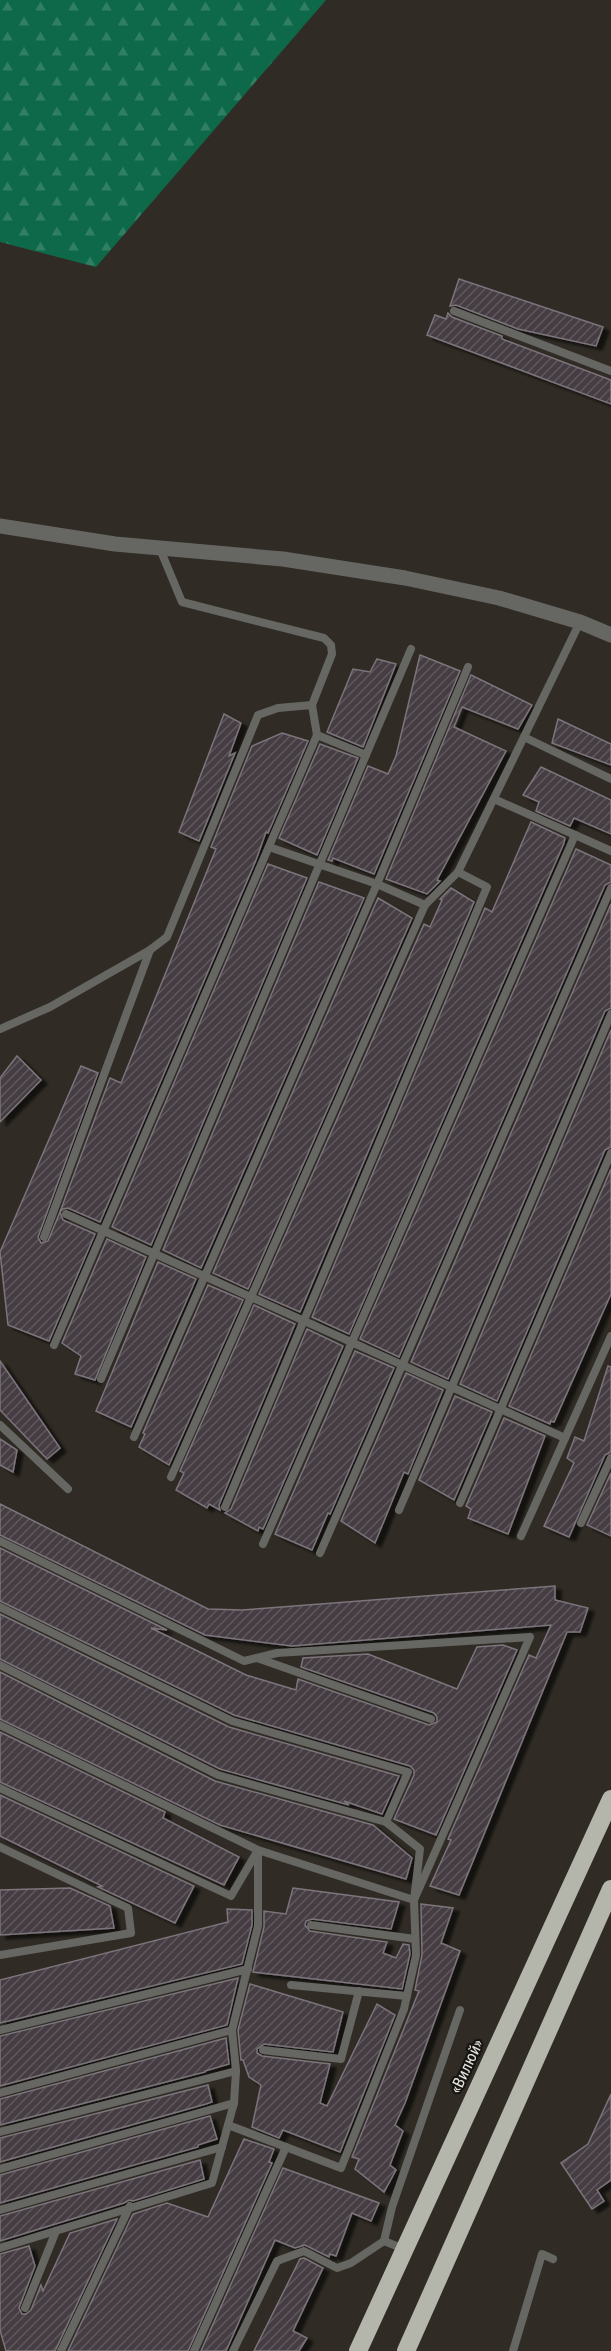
<svg xmlns="http://www.w3.org/2000/svg" width="611" height="2351" viewBox="0 0 611 2351" font-family="'Roboto Condensed',sans-serif">
  <style>
    .forest { fill: url(#forest-firs) }
    .building { fill: url(#building-hatch); stroke: #7c747b; stroke-width: 1.5; filter: url(#shadow) }
    .lines { fill: none; stroke-linecap: round; stroke-linejoin: round }
    .lane { stroke: #666662; stroke-width: 8 }
    .street { stroke: #666662; stroke-width: 15 }
    .highway { stroke: #b4b5ab; stroke-width: 18 }
    .labels { text-anchor: middle; stroke-width: 4.5; stroke-linejoin: round; paint-order: stroke }
    .street-label { font-size: 16px; fill: #e6e4df; stroke: #171512 }
  </style>
  <defs>
    <pattern id="forest-firs" width="22" height="20" patternUnits="userSpaceOnUse" patternTransform="scale(1.5)"><rect width="22" height="20" fill="#0d6949"/><path d="M5 1l3.5 6h-7zM16 11l3.5 6h-7z" fill="#307e63"/></pattern>
    <pattern id="building-hatch" width="6" height="6" patternUnits="userSpaceOnUse" patternTransform="scale(1.5)"><rect width="6" height="6" fill="#443d43"/><path d="M-1 1l2-2M0 6l6-6M5 7l2-2" fill="none" stroke="#5f595e"/></pattern>
    <filter id="shadow"><feDropShadow dx="6" dy="4" stdDeviation="1.5" flood-color="#0009"/></filter>
  </defs>
  <rect width="100%" height="100%" fill="#302c25"/>
  <path class="forest" d="M0,0H326L96,267L0,242Z"/>
  <g class="building">
    <path d="M459,279L603,327L596,346L518,329L456,305L450,306Z"/>
    <path d="M448,313L452,317L502,336V339L611,380V404L427,335L435,315L446,319Z"/>
    <path d="M420,655L460,671L374,874L333,858L332,861L328,860L368,766L388,774L396,756Z"/>
    <path d="M377,659L396,664L363,747L327,732L353,669L370,672Z"/>
    <path d="M471,675L532,705L518,729L462,707L454,727L506,751L437,880L440,881L427,894L386,879Z"/>
    <path d="M224,714L241,723L229,756L235,753L199,841L179,832Z"/>
    <path d="M558,719L611,744V765L552,743Z"/>
    <path d="M282,733L308,741L268,833L266,832L256,860L100,1222L68,1208L63,1209L60,1212L110,1078L121,1083L216,849L211,847L252,746Z"/>
    <path d="M320,744L358,758L317,855L279,838Z"/>
    <path d="M541,767L611,800V834L574,818L570,826L536,811L539,802L523,795Z"/>
    <path d="M531,822L565,838L564,843L349,1334L312,1317L485,908L492,912Z"/>
    <path d="M576,849L611,865V882L605,885L399,1357L360,1339Z"/>
    <path d="M268,864L307,878L151,1245L112,1227Z"/>
    <path d="M319,882L364,898L201,1268L163,1250Z"/>
    <path d="M451,888L474,902L300,1312L259,1294L424,924L430,927L442,900L440,899Z"/>
    <path d="M378,898L412,918L248,1289L213,1273Z"/>
    <path d="M611,904V1008L605,1011L448,1379L411,1362Z"/>
    <path d="M611,1030V1147L605,1150L497,1401L460,1384Z"/>
    <path d="M17,1056L41,1080L0,1122V1078Z"/>
    <path d="M81,1066L98,1073L38,1237L41,1243L48,1241L60,1212L63,1220L95,1234L49,1341L8,1325L0,1252Z"/>
    <path d="M611,1169V1294L554,1422L551,1421L550,1424L509,1406Z"/>
    <path d="M107,1239L146,1257L95,1380L75,1374L81,1356L62,1343Z"/>
    <path d="M158,1262L196,1279L131,1427L96,1411Z"/>
    <path d="M208,1285L243,1300L169,1465L139,1447L145,1434L143,1433Z"/>
    <path d="M254,1305L295,1324L219,1505L220,1510L209,1504L207,1508L176,1490L184,1473L180,1471Z"/>
    <path d="M307,1329L343,1346L263,1529L259,1527L258,1531L225,1513L231,1509Z"/>
    <path d="M355,1351L394,1368L330,1514L328,1513L312,1550L275,1534Z"/>
    <path d="M0,1361L60,1448L47,1459L0,1410Z"/>
    <path d="M608,1366L611,1367V1452L605,1455L569,1537L544,1526L574,1463L567,1458L575,1437L584,1441Z"/>
    <path d="M406,1373L443,1390L408,1474L404,1472L375,1543L341,1521Z"/>
    <path d="M455,1396L492,1412L454,1500L419,1480Z"/>
    <path d="M504,1418L545,1436L508,1534L468,1518L471,1509L466,1506Z"/>
    <path d="M0,1439L17,1450L13,1472L0,1465Z"/>
    <path d="M611,1473V1536L587,1525Z"/>
    <path d="M0,1504L208,1609L242,1610L555,1586V1600L588,1608L580,1632H567L459,1895L430,1886L451,1840L448,1839L529,1655L536,1658L551,1625L292,1646L205,1635L0,1535Z"/>
    <path d="M0,1548L167,1630L151,1628L246,1675L296,1690L298,1679L429,1725L437,1722V1717L434,1713L301,1667L303,1658L368,1654L457,1689L477,1647L503,1645L517,1650L436,1835L394,1819L414,1775V1770L410,1766L234,1715L0,1601Z"/>
    <path d="M0,1614L229,1727L399,1776L382,1814L344,1801L349,1805L220,1769L0,1659Z"/>
    <path d="M0,1672L215,1781L373,1825L412,1858L406,1879L220,1825L0,1719Z"/>
    <path d="M0,1732L165,1812L163,1818L239,1857L224,1885L0,1782Z"/>
    <path d="M0,1795L194,1886L175,1923L98,1887L102,1886L0,1836Z"/>
    <path d="M70,1888L110,1906L114,1928L0,1935V1890Z"/>
    <path d="M293,1888L399,1902L391,1929L312,1919L306,1921L305,1925L310,1931L387,1942L383,1953L396,1958L403,1944L409,1945L410,1954L402,1989L253,1972L264,1927V1911L286,1914Z"/>
    <path d="M421,1904L453,1908L441,1943L460,1951L405,2103L395,2125L403,2131L390,2165L396,2170L384,2192L355,2169L359,2159L352,2157L419,1991L415,1990L422,1955Z"/>
    <path d="M227,1909L252,1910V1925L242,1964L0,2023V1980L228,1922Z"/>
    <path d="M238,1978L227,2025L0,2086V2036Z"/>
    <path d="M250,1984L343,2012L333,2052L264,2044L257,2049V2053L262,2056L330,2064L320,2103L327,2106L377,2004L395,2015L340,2152L283,2130L279,2138L252,2127L261,2085L249,2077L243,2060H241L238,2030Z"/>
    <path d="M226,2038L229,2064L205,2071V2072L0,2125V2099Z"/>
    <path d="M208,2085L212,2102L206,2104L0,2162V2138Z"/>
    <path d="M611,2094V2180L597,2190L604,2201L592,2209L561,2163L588,2144Z"/>
    <path d="M210,2116L217,2139L198,2145V2147L0,2203V2175Z"/>
    <path d="M244,2139L274,2149L269,2162L272,2163L188,2351H68L133,2214L167,2203L208,2217Z"/>
    <path d="M200,2160L204,2179L133,2201L129,2200L124,2203L0,2241V2216Z"/>
    <path d="M283,2168L379,2203L371,2221L352,2213L336,2256L330,2254L329,2257L305,2245L295,2248L275,2240L226,2351H201Z"/>
    <path d="M117,2219L55,2351H6L0,2330V2254L29,2246L35,2266L19,2308L22,2314H26L31,2310L41,2285L43,2291L70,2233Z"/>
    <path d="M304,2258L323,2268L293,2331L307,2338L299,2351H254L300,2259Z"/>
  </g>
  <g class="lines">
    <g class="lane">
      <path d="M454,311L611,371"/>
      <path d="M317,735L366,755"/>
      <path d="M524,737L611,779"/>
      <path d="M494,799L611,851"/>
      <path d="M458,872L425,905L377,884L468,667"/>
      <path d="M0,1029L50,1007L150,950L167,937L258,715L278,708L312,705L332,654L331,645L324,638L182,602L160,549"/>
      <path d="M66,1214L565,1438"/>
      <path d="M44,1237L150,950"/>
      <path d="M54,1345L317,735L312,705"/>
      <path d="M101,1379L411,649"/>
      <path d="M0,1425L68,1489"/>
      <path d="M134,1437L377,884L269,847"/>
      <path d="M171,1477L425,905"/>
      <path d="M460,1503L611,1153"/>
      <path d="M225,1507L487,887L458,872L580,622"/>
      <path d="M399,1510L611,1014"/>
      <path d="M581,1523L611,1458"/>
      <path d="M521,1536L611,1336"/>
      <path d="M0,1541L244,1661L277,1653L530,1637L414,1900L416,1955L404,2009L341,2168L228,2125"/>
      <path d="M263,1544L575,835"/>
      <path d="M320,1553L611,888"/>
      <path d="M0,1607L232,1721L408,1772L386,1822L218,1775L0,1665"/>
      <path d="M257,1658L431,1719"/>
      <path d="M0,1725L258,1850L231,1896L0,1788"/>
      <path d="M0,1847L128,1908L131,1933L0,1955"/>
      <path d="M311,1925L415,1939"/>
      <path d="M291,1985L407,1996"/>
      <path d="M0,2030L248,1969"/>
      <path d="M263,2050L341,2059L359,1991"/>
      <path d="M0,2093L232,2030"/>
      <path d="M0,2132L236,2071"/>
      <path d="M0,2169L234,2103"/>
      <path d="M0,2210L222,2147"/>
      <path d="M384,2241L404,2249"/>
      <path d="M0,2248L212,2183L234,2103L236,2071L232,2030L258,1926V1850L414,1900L420,1849L386,1822"/>
      <path d="M25,2308L56,2231"/>
      <path d="M61,2351L130,2206"/>
      <path d="M194,2351L286,2147"/>
      <path d="M233,2351L277,2261L304,2251L337,2268L351,2263L384,2241L392,2207L460,2010"/>
      <path d="M513,2351L542,2254L553,2259"/>
    </g>
    <path class="street" d="M0,526L115,544L283,559L405,578L499,598L580,622L611,635"/>
    <g class="highway">
      <path d="M358,2351L611,1799"/>
      <path d="M406,2351L611,1889"/>
    </g>
  </g>
  <g class="labels">
    <g class="street-label">
      <text transform="translate(466 2066) rotate(-65)" y="6">«Вилюй»</text>
    </g>
  </g>
</svg>
